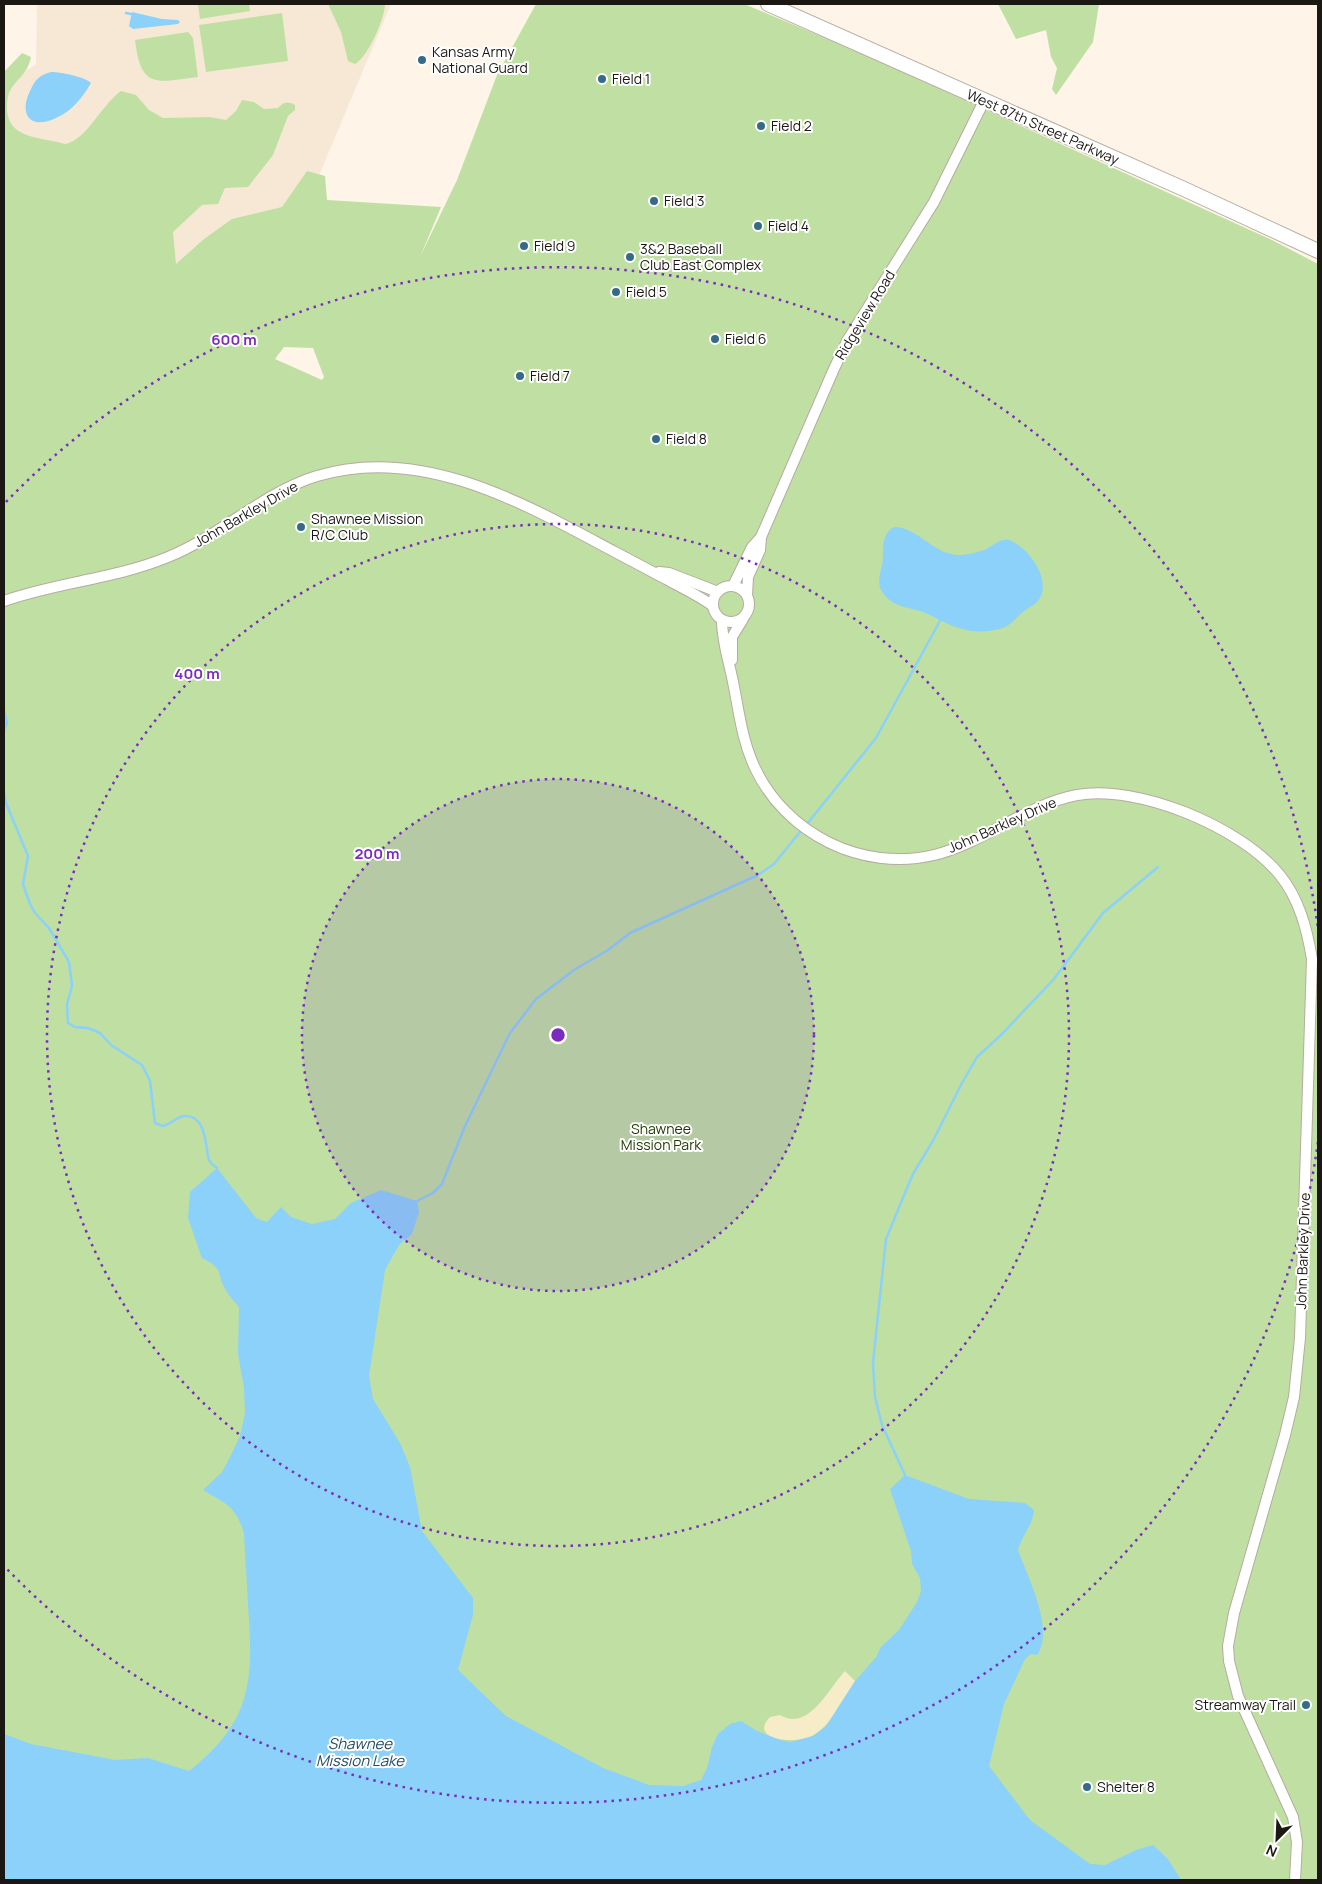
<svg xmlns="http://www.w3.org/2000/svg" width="1322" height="1884" viewBox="0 0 1322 1884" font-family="Manrope,sans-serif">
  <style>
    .built { fill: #f7e8d5 }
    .green { fill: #bfe0a2; fill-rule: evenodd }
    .sand { fill: #f6ecc7 }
    .water { fill: #8bd1f9 }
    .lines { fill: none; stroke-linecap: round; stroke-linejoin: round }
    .stream { stroke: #8bd1f9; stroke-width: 2.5 }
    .street-casing { stroke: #b5aca0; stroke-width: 12 }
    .secondary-casing { stroke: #b5aca0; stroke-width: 16 }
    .street { stroke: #fff; stroke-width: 10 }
    .secondary { stroke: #fff; stroke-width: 14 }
    .ring { fill: none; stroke: #7b2cbf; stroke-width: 2.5; stroke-dasharray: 2.5 5 }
    .poi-dot { fill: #356b86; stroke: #fff; stroke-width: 2 }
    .labels { text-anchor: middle; stroke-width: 4; stroke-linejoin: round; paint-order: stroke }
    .poi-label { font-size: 14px; fill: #1b1814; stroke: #fff; text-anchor: start }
    .street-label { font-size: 14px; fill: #1b1814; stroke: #fff }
    .park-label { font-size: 14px; fill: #223a01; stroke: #fff }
    .water-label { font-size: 15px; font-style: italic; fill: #264d62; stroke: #fff }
    .centre { fill: #7b2cbf; stroke: #fff; stroke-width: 2.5 }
    .ring-label { font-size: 15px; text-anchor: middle; font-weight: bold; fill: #7b2cbf; stroke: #fff; stroke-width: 4; stroke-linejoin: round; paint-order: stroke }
  </style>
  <rect width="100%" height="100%" fill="#fef4e8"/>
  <path class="built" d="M37,4H391L247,347L4,240V82L36,65Z"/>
  <g class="green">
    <path d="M198,4H249L250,11L200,19Z"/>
    <path d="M328,4H385C385,18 368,57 355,64L348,61L341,32Z"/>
    <path d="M536,4H744L854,50L1274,241L1318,264V1880H4V72L22,53L31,57C27,76 15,79 9,93C7,98 7,104 7,109C8,140 43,137 65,144C87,140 101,105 121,91L136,95L149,110L163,118L210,117L226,120L236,111L242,100L254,102L264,109L278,108C284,102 287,101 295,105V110L288,116L273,155L248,187L225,188L218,204L202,205L173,232L176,264L204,239L232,219L282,207L307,171L325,176L327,200L441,207L420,257L457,180L497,75ZM284,347L313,348L324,377L322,380L275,359Z"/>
    <path d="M998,4H1099L1093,42L1056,95L1052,89L1057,68L1051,57L1046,30L1016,39Z"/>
    <path d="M282,13L288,61L206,72L199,25Z"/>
    <path d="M188,32L193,38L198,77C156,82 141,90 135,40Z"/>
  </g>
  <path class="sand" d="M845,1671L855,1681C843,1700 834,1722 815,1734C797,1746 747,1740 770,1717L780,1715C809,1732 828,1689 845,1671Z"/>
  <g class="water">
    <path d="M132,12L162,19L178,20L180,22L178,24L133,29L129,26Z"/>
    <path d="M51,72C61,72 85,77 91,83C83,97 71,112 56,118C32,130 18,116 30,91C35,80 39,75 51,72Z"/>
    <path d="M894,527C916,526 934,555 959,555C966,555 974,553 981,551C990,549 1000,537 1009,540C1028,547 1051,578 1040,598C1036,605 1029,607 1023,612C1012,621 1011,627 995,630C984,632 973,632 962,629C947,625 934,616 920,611C910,608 899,607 891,601C887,599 883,593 881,590C876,578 883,568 883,557C883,545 883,533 894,527Z"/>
    <path d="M217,1168L256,1218L267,1222L281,1207L291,1217L312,1224L335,1219L351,1203L381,1190L417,1201L419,1212L412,1234L399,1245L385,1270L369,1376L373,1399L400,1443L410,1467L422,1531L473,1598V1615L458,1670L506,1716L603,1768L649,1785L683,1786L701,1780L707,1768L712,1747L718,1734L730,1724L741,1721L757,1731L780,1740L791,1742L813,1736L826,1726L855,1681L877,1656L880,1648L899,1630L917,1602L921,1591L920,1578L912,1564L911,1551L890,1489L905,1475L969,1499L1025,1503L1034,1510C1033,1525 1022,1535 1018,1550C1028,1578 1055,1629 1037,1655L1031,1654L1025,1659L1004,1704L989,1766L1030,1820L1090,1864L1105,1865L1136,1850L1153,1845L1168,1859L1181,1880H4V1734L31,1744L115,1760L148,1758L189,1771C204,1759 218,1746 229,1730C255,1693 251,1648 248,1605C247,1581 245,1557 244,1533C235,1505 226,1504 203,1490L222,1472L230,1457L240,1436L245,1413L244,1388L238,1354L239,1307C235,1302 230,1297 227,1292C215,1273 226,1270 202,1258L188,1218L190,1192Z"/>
  </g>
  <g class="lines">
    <g class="stream">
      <path d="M126,13L131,14"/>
      <path d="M4,710L7,723L4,730"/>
      <path d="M4,792L6,803L28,856L23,884L30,904L35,913L49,928L69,962L72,986L67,1004L68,1023L75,1027L88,1028L100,1033L111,1045L142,1065L150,1081L155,1123L163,1126C171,1124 177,1117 184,1116C207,1114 205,1147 209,1160C211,1164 214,1166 217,1168"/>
      <path d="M807,824L876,738L941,619"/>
      <path d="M417,1201L433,1193L442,1184L465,1126L510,1033L536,999L574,970L608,950L630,933L758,875L774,864L800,832"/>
      <path d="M905,1475L882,1425L875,1397L873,1363L886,1239L905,1193L913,1174L934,1139L962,1083L977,1057L1002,1034L1054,979L1103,913L1158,867"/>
    </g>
    <g class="street-casing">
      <g id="street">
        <path d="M659,572L669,573L718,592"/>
        <circle cx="731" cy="604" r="18"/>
        <path d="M733,586L752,547L761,537L833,371L847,341L934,202L984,101"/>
        <path d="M747,595L748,577L760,550L761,537"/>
        <path d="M4,601C57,582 115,579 168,557C220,536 264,492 317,476C422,444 525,504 615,552C632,561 649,570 666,579C682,588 698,595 713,606"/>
        <path d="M722,620C722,642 729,661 733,682C739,711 742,741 755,768C786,834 862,872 934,855C984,843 1025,805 1077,795C1138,784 1240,827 1279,874C1299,898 1307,929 1312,959L1300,1338L1294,1397L1285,1435L1234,1613L1228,1646L1229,1661L1238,1696L1293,1817L1297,1842L1295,1880"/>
        <path d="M732,660V637L743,619"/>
      </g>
    </g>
    <g class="secondary-casing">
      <path id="secondary" d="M768,4L1184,189L1318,251"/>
    </g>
    <use href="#street" class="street"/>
    <use href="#secondary" class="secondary"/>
  </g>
  <circle cx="558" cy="1035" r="256" fill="#7b2cbf" fill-opacity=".12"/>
  <g class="ring">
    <circle cx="558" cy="1035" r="256"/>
    <circle cx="558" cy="1035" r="511"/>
    <path d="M1318 1142A767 767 0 0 1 6 1568M6 502A767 767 0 0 1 1318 928"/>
  </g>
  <g class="poi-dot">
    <circle cx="422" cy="60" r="5"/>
    <circle cx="602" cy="79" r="5"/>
    <circle cx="761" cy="126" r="5"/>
    <circle cx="654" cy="201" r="5"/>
    <circle cx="758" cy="226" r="5"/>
    <circle cx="524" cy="246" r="5"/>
    <circle cx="630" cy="257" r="5"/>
    <circle cx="616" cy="292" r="5"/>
    <circle cx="715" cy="339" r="5"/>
    <circle cx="520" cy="376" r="5"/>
    <circle cx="656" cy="439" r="5"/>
    <circle cx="301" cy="527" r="5"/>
    <circle cx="1306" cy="1705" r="5"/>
    <circle cx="1087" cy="1787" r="5"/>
  </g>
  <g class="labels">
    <g class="poi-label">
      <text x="432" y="57">Kansas Army<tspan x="432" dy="16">National Guard</tspan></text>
      <text x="612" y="84">Field 1</text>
      <text x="771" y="131">Field 2</text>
      <text x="664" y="206">Field 3</text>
      <text x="768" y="231">Field 4</text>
      <text x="534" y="251">Field 9</text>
      <text x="640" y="254">3&amp;2 Baseball<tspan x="640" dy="16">Club East Complex</tspan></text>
      <text x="626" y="297">Field 5</text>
      <text x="725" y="344">Field 6</text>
      <text x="530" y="381">Field 7</text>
      <text x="666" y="444">Field 8</text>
      <text x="311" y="524">Shawnee Mission<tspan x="311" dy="16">R/C Club</tspan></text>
      <text x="1296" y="1710" text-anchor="end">Streamway Trail</text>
      <text x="1097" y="1792">Shelter 8</text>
    </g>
    <g class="street-label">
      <text transform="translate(1043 127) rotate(24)" y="5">West 87th Street Parkway</text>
      <text transform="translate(865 315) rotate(-59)" y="5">Ridgeview Road</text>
      <text transform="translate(246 514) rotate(-30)" y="5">John Barkley Drive</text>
      <text transform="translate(1002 825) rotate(-24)" y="5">John Barkley Drive</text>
      <text transform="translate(1303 1251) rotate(-88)" y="5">John Barkley Drive</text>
    </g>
    <g class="park-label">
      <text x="661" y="1134">Shawnee<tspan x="661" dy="16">Mission Park</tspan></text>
    </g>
    <g class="water-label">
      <text x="360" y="1749">Shawnee<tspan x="360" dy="17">Mission Lake</tspan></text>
    </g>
  </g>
  <circle cx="558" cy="1035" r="8" class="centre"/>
  <g class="ring-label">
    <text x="234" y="345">600 m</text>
    <text x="197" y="679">400 m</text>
    <text x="377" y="859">200 m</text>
  </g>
  <rect width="1322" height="1884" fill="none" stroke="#1b1814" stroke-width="10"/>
  <g transform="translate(1277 1839) rotate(204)" stroke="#ffffff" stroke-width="4" paint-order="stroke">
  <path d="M0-4L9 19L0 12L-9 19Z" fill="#1b1814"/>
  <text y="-8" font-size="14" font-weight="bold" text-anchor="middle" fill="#1b1814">N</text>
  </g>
</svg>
